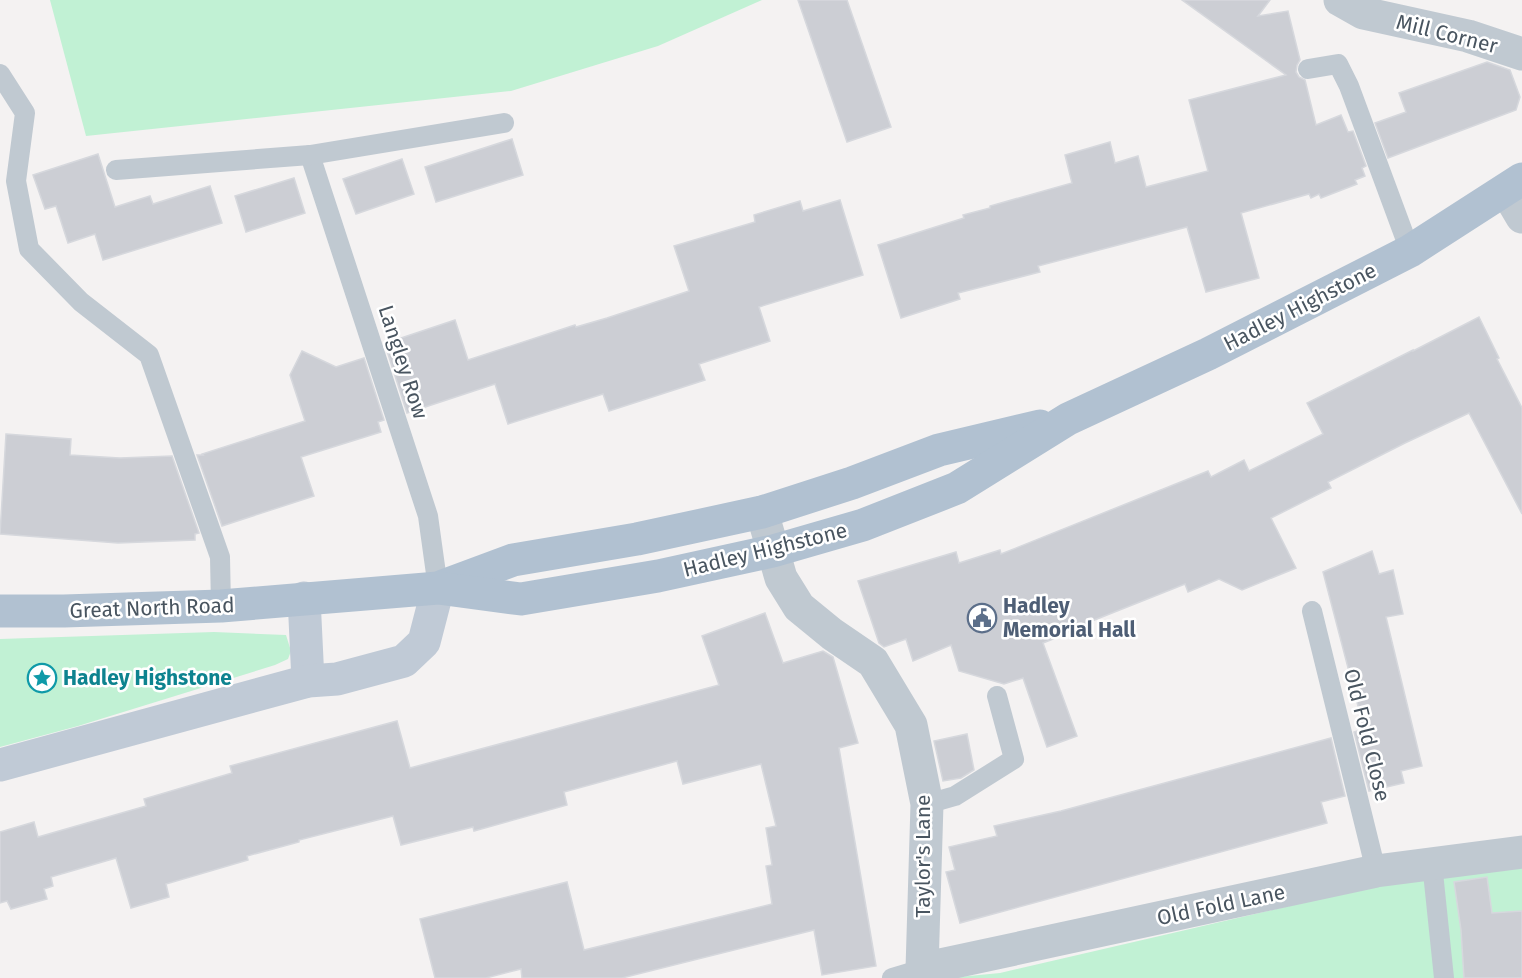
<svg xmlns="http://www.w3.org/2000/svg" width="1522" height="978" viewBox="0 0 1522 978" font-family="'Fira Sans',sans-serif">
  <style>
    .green { fill: #c1f1d4 }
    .building { fill: #ccced4; stroke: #d6d8dd; stroke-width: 1.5 }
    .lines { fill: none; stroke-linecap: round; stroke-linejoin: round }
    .lane { stroke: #c0c9d1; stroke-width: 20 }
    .street { stroke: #c0c9d1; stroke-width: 33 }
    .secondary { stroke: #c0cad6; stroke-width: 33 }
    .primary { stroke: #b1c1d1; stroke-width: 33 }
    .labels { text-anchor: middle; stroke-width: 5; stroke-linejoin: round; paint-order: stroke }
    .street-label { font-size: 21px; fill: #495560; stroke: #fff }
    .service-label { font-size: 21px; font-weight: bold; fill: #4e5e75; stroke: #fff; text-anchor: start }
    .culture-label { font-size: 21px; font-weight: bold; fill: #0d838f; stroke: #fff; text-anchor: start }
  </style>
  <rect width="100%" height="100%" fill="#f4f2f2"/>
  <g class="green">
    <path d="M50,0H762L658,46L511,91L86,136Z"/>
    <path d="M214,632L286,635L291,651L288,659L275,665L78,726L0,747V639Z"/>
    <path d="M1522,868V978H948L1000,973L1371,887Z"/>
  </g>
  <g class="building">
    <path d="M798,0H847L891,127L847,142Z"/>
    <path d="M1182,0H1270L1258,16L1288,11L1300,60L1297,65L1296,72L1299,77L1305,80L1316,125L1341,115L1348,132L1353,131L1366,166L1362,168L1365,176L1355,180L1357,184L1321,198L1319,194L1311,198L1309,194L1241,213L1259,278L1206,292L1187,227L1038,266L1040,272L958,293L960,299L901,318L878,245L964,218L963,215L990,208V206L1072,183L1065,155L1110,142L1115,163L1138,156L1146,187L1208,171L1189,100L1286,75Z"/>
    <path d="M1487,62L1510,70L1520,97L1516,110L1388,158L1375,123L1406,112L1399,93Z"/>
    <path d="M512,139L523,175L436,202L425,167Z"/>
    <path d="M98,154L115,207L150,196L153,204L210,186L222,223L103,260L95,234L68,243L56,206L45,209L33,175Z"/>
    <path d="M402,159L414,194L356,214L343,179Z"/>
    <path d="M294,178L305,213L246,232L235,196Z"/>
    <path d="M840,200L863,275L759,307L770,341L699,364L705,380L609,411L603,394L508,424L495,384L407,413L387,351L397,348L395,340L455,320L468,360L575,325L576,327L607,318L689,291L674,246L755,222L754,215L800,201L803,211Z"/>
    <path d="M1479,317L1499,358L1497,359L1522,408V514L1469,413L1405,443L1328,482L1331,488L1271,518L1296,568L1242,590L1219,579L1188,592L1185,584L1092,621L1093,623L1043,643L1077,736L1047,747L1023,678L1004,684L959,671L951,645L913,661L906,639L884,647L879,643L858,581L956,552L959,563L1000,550L1001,554L1208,471L1211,477L1244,460L1249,471L1323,434L1307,403L1413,350V351Z"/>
    <path d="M302,351L336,367L364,358L384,420L378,422L381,432L301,457L314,496L222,526L197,455H203L202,454L305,421L290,375Z"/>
    <path d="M6,434L71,439L70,455L120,458L172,456L199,533L195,534V540L118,543L0,534Z"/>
    <path d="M1372,551L1379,574L1393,570L1403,614L1386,617L1422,766L1401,771L1404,783L1369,791L1354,732L1364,729L1323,572Z"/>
    <path d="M765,613L783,663L823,651L833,657L858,743L839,748L876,966L822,975L814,930L622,978H522L521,969L486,978H435L420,919L567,882L584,950L772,904L766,866L772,865L766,828L776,826L761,764L683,784L677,761L564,792L567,805L474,831L473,827L401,845L393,816L299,840V842L247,856L248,860L166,884L169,897L131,908L116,858L51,877L53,886L44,889L47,899L11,909L7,901L0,903V832L34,822L38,837L146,806L144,799L232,773L230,766L397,721L410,768L719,685L702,636Z"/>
    <path d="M967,734L974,770L961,778L943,781L934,741Z"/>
    <path d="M1331,738L1345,796L1321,802L1327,823L960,923L946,872L955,870L949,847L997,836L994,826L1061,811Z"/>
    <path d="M1487,877L1492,913L1522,911V978H1464L1461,930L1454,882Z"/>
  </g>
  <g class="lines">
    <g class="lane">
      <path d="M1308,69L1338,64L1349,86L1410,251"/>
      <path d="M0,74L25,113L16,181L29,249L81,302L149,355L220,557L221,606"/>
      <path d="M310,155L428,516L438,588"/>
      <path d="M116,170L310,155L504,123"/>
      <path d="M1312,611L1376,871"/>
      <path d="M927,804L955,796L1014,759L997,696"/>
      <path d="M1432,863L1444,978"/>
      <path d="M892,978L922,969"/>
    </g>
    <g class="street">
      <path d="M1340,0L1363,13L1468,36L1522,54"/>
      <path d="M1506,190L1522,217"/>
      <path d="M762,512L781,578L799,607L832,634L873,662L911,725L927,804L922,969L1376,871L1522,852"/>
    </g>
    <g class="secondary">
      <path d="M304,598L308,681"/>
      <path d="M0,765L308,681L337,679L404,661L424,642L438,588"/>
    </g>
    <g class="primary">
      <path d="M443,586L513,560L637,539L762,512L852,483L939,450L1040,426"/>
      <path d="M0,611H64L221,606L438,588L521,599L658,576L773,551L863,525L957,488L1068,419L1208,354L1410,251L1522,179"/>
    </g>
  </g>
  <defs>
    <g id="civic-ring" transform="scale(1.5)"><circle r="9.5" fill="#fff" stroke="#5c6f8a" stroke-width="1.5"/><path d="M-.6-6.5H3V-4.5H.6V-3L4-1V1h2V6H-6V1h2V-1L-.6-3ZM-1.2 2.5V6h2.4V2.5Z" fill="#5c6f8a"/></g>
    <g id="sight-ring" transform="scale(1.5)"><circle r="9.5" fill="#fff" stroke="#0f9aa8" stroke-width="1.5"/><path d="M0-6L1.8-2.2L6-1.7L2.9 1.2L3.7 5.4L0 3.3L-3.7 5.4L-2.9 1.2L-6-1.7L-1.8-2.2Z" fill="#0f9aa8"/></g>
  </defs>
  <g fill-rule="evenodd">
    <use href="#civic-ring" x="982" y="618"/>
    <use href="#sight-ring" x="42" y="678"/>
  </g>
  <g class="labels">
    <g class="street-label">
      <text transform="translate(1447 34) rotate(14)" y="7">Mill Corner</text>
      <text transform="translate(1300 307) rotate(-27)" y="7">Hadley Highstone</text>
      <text transform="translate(403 362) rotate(72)" y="7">Langley Row</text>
      <text transform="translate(765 550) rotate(-14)" y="7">Hadley Highstone</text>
      <text transform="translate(152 608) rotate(-2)" y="7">Great North Road</text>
      <text transform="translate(1367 735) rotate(76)" y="7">Old Fold Close</text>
      <text transform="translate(923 856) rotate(-90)" y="7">Taylor's Lane</text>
      <text transform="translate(1221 905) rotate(-12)" y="7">Old Fold Lane</text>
    </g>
    <g class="service-label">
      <text x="1003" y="613">Hadley<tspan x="1003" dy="24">Memorial Hall</tspan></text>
    </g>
    <g class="culture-label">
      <text x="63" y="685">Hadley Highstone</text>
    </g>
  </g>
</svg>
